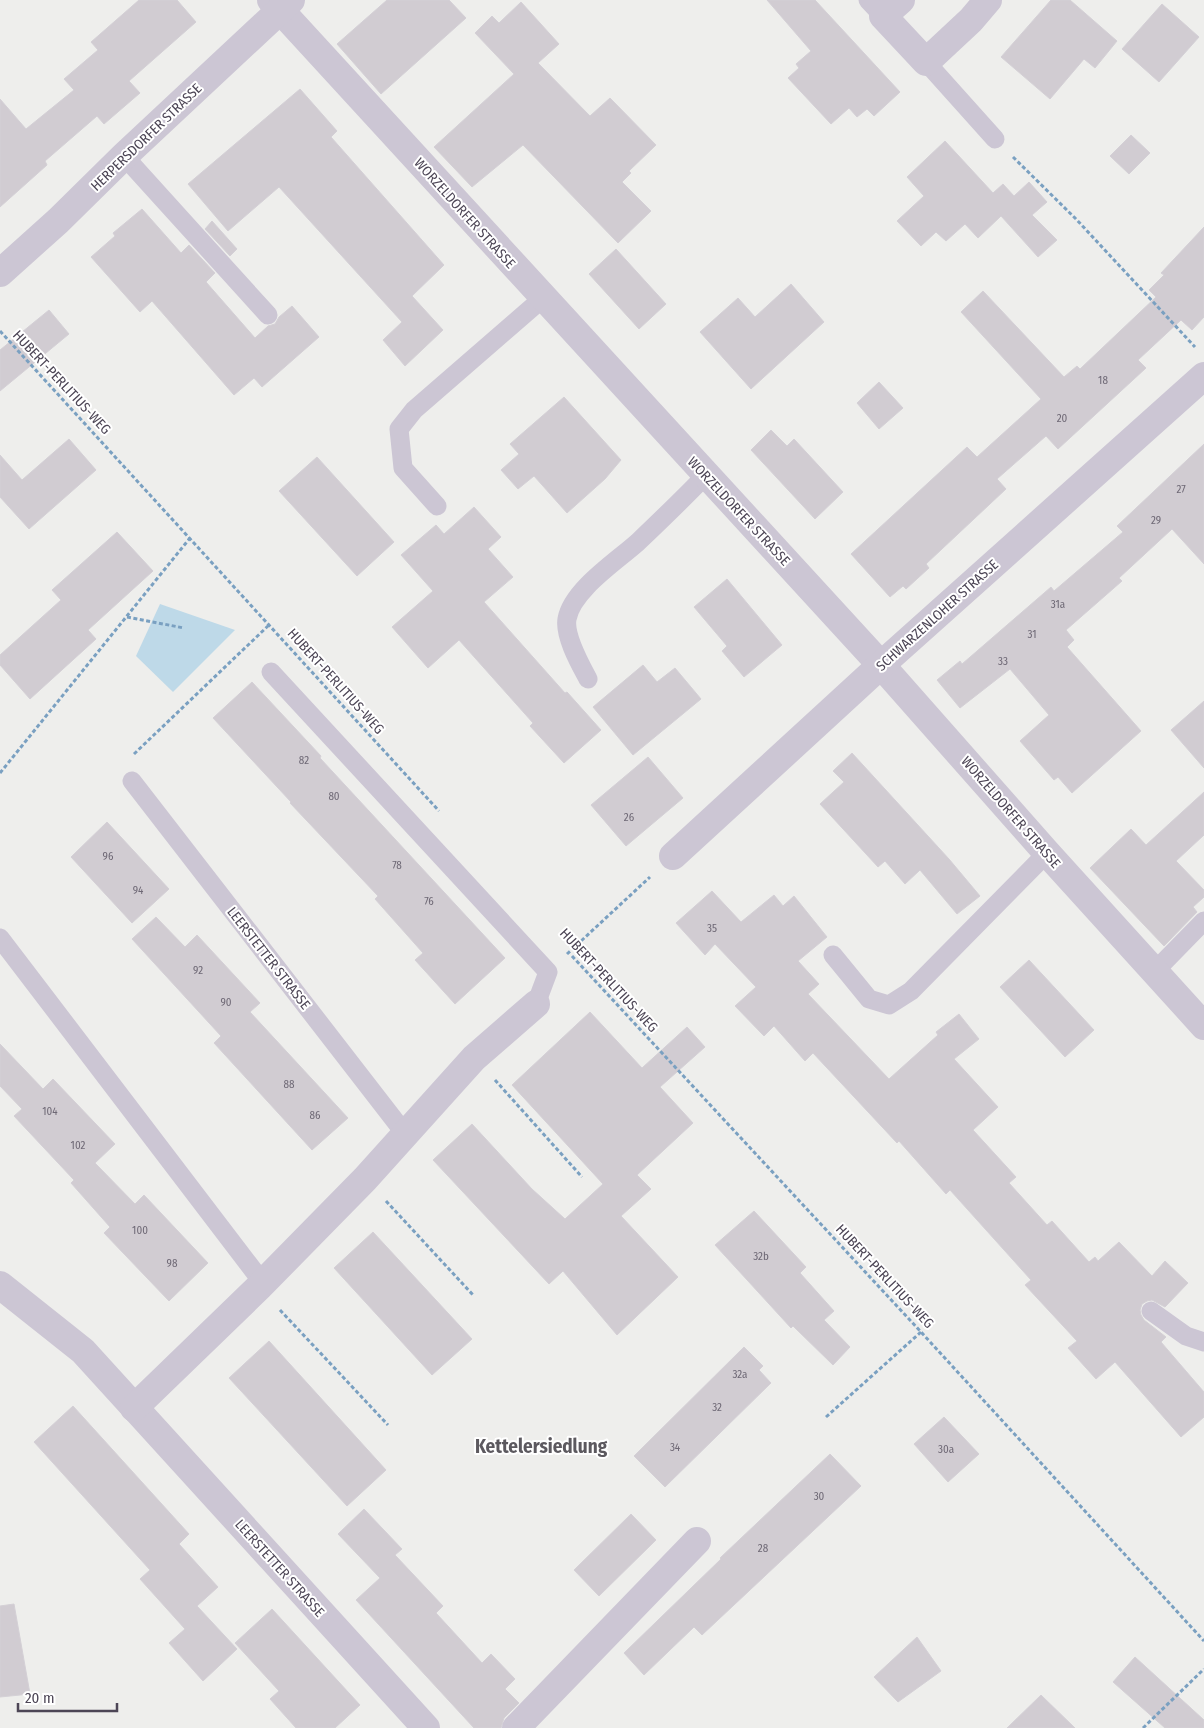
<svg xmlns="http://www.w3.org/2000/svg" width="1204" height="1728" viewBox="0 0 1204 1728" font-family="'Fira Sans Condensed',sans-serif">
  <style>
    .green { fill: #bed9e8 }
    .building { fill: #d1ccd2; stroke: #d4d0d6 }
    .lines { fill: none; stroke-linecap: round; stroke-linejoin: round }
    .path { stroke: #7aa0c1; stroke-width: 3; stroke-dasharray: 4 2.5; stroke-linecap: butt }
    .service { stroke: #ccc6d4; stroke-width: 19 }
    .minor { stroke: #ccc6d4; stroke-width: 28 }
    .labels { text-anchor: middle; stroke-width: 4; stroke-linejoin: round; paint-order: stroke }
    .number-label { font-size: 11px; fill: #6e6875 }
    .street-label { font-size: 14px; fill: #4d4656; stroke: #fff }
    .district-label { font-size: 19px; font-weight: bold; fill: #5c595f; stroke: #fff }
  </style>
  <rect width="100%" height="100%" fill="#eeeeec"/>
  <path class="green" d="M160,604L235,630L173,692L136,656Z"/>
  <g class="building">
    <path d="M139,0H177L196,22L129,81L140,93L104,124L97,116L45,161L47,165L0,207V99L26,129L74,90L64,79L98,50L91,42Z"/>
    <path d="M387,0H449L466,18L381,94L337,44Z"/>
    <path d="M767,0H815L900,92L874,116L867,109L857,117L849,108L831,124L788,78L799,68L796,64L811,51Z"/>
    <path d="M1051,0H1070L1117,41L1095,68L1084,59L1050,99L1001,57Z"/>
    <path d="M521,2L559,44L538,63L590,116L610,98L656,145L629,171L631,173L622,182L651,211L618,243L523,145L472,187L434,147L514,74L475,33L492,16L499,23Z"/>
    <path d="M1162,4L1199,37L1159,82L1122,49Z"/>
    <path d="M300,89L337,131L331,137L444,265L412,296L443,330L405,366L383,340L402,322L279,187L228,231L188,184Z"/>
    <path d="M1131,135L1150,153L1129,174L1110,156Z"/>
    <path d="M945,141L993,193L1003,184L1014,196L1029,182L1047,202L1032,215L1057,240L1038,257L1001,216L978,238L965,224L946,241L936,232L921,246L897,221L924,196L907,177Z"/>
    <path d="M142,209L181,253L189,245L215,273L206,282L255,338L268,326L275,324L279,317L292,306L319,337L262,387L254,378L234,395L152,301L140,312L91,257L115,236L113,233Z"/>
    <path d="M212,221L237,249L230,256L205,229Z"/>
    <path d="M1204,227V317L1192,330L1181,320L1138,360L1146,368L1058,449L1046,436L997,479L1006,489L926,564L929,568L906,589L903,586L890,597L851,554L967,447L977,457L1041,399L961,312L983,291L1064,377L1077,366L1080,369L1156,297L1149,290L1164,275L1161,273Z"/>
    <path d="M616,249L666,304L639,329L589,274Z"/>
    <path d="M791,284L824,322L751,389L700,332L738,298L755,317Z"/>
    <path d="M49,310L69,334L0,391V350Z"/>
    <path d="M879,382L903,408L879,429L857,403Z"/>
    <path d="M564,397L621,460L605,479L567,513L534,476L518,489L501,470L519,454L510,444Z"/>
    <path d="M771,430L787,446L794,439L843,492L815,519L751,450Z"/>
    <path d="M69,439L96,470L29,529L0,497V455L22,480Z"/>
    <path d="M1204,444V564L1172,529L1119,578L1122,581L1066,630L1074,640L1067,647L1141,731L1072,793L1058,777L1054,780L1020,741L1049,715L1010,669L960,708L937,680L960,661L962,664L1051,587L1054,591L1123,532L1117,526Z"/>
    <path d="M317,457L394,542L357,576L279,491Z"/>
    <path d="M474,507L501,537L488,549L513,577L484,602L565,693L567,692L601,730L564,763L530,726L533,723L459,640L428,668L392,627L433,591L401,555L436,525L444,534Z"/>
    <path d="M117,532L153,571L88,630L96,639L30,699L0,665V655L61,600L52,590Z"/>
    <path d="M727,579L782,645L744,677L722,651L727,646L694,607Z"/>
    <path d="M643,665L657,682L675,668L701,699L633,755L593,707Z"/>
    <path d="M252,682L321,756L320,758L505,958L455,1004L415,960L423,953L375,899L378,896L290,803L291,802L213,718Z"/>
    <path d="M1204,701V768L1171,730Z"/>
    <path d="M852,753L949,859L980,896L957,914L920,870L905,884L885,861L878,867L820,804L844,782L833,771Z"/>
    <path d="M648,757L683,798L626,846L591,805Z"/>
    <path d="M1204,792V835L1176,861L1204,890V897L1193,907L1197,912L1164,946L1090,868L1131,829L1146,845Z"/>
    <path d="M107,822L169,889L132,923L71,857Z"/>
    <path d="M712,891L741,922L774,895L783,906L794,896L827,937L798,961L819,984L808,994L889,1079L938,1035L936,1032L959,1014L979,1039L954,1059L998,1107L973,1130L1016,1177L1009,1183L1047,1225L1052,1221L1089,1262L1095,1257L1098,1261L1119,1242L1152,1276L1165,1261L1188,1283L1165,1307L1152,1300L1147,1301L1142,1304L1140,1310L1141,1315L1144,1320L1166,1337L1161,1342L1204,1392V1417L1181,1437L1115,1362L1096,1379L1068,1348L1077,1341L1025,1285L1031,1280L950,1190L946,1194L899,1141L897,1143L813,1053L805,1061L774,1026L764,1036L735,1006L756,987L715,944L705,955L676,923Z"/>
    <path d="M156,917L185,947L197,935L260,1003L250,1012L348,1118L312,1150L214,1043L221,1036L132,939Z"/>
    <path d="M1029,960L1094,1030L1065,1057L1000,987Z"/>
    <path d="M590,1012L642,1068L687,1027L705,1047L660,1087L693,1123L637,1175L651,1189L621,1216L678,1277L617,1335L563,1271L549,1284L433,1160L472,1124L532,1189L565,1219L603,1184L512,1085Z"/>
    <path d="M0,1044L43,1089L53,1079L115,1144L95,1163L135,1204L144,1195L208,1263L169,1301L104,1233L110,1227L71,1183L74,1180L14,1116L22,1109L0,1086Z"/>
    <path d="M754,1211L806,1267L800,1273L834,1311L824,1320L850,1347L833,1365L793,1326L791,1328L715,1245Z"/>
    <path d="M373,1232L472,1339L432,1375L334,1268Z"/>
    <path d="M269,1341L386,1470L347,1506L229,1378Z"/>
    <path d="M744,1347L763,1366L759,1370L771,1383L665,1487L634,1456Z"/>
    <path d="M73,1406L189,1534L179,1544L218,1587L197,1606L237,1649L203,1681L169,1643L185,1629L140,1579L150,1570L34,1442Z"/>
    <path d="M944,1417L979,1454L948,1482L914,1444Z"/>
    <path d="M830,1454L861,1486L702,1635L694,1627L644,1675L624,1653L721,1559L720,1558Z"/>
    <path d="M364,1509L402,1549L395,1555L443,1606L436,1613L482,1663L491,1654L515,1679L505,1689L519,1703L504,1718L501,1728H474L356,1600L380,1578L338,1534Z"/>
    <path d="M631,1514L656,1540L599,1596L574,1570Z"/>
    <path d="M14,1604L30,1694L0,1697V1606Z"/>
    <path d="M272,1609L360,1705L335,1728H296L270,1699L279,1691L235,1643Z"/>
    <path d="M917,1637L941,1671L898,1702L874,1677Z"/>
    <path d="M1135,1657L1204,1720V1728H1165L1113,1682Z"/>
    <path d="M1041,1695L1075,1728H1007Z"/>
  </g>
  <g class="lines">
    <g class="path">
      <path d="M1013,157L1076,219L1195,347"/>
      <path d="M0,331L439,811"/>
      <path d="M127,617L184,628"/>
      <path d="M134,754L269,625"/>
      <path d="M0,773L190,538"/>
      <path d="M567,954L650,877"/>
      <path d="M572,956L921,1332L1204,1641"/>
      <path d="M495,1080L582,1177"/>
      <path d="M386,1201L473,1295"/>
      <path d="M280,1310L388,1425"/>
      <path d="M826,1417L921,1332"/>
      <path d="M1143,1728L1204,1669"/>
    </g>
    <g class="service">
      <path d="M868,0L883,16"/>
      <path d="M926,62L995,139"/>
      <path d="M124,156L268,315"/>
      <path d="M437,506L403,468L399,429L414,410L543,298"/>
      <path d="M271,672L548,972L536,1004"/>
      <path d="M588,679C580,664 564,636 567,619C572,590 617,561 638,542C661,520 684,498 706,475"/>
      <path d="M132,781L406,1135"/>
      <path d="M0,938L263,1283"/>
      <path d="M833,955L869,999L889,1005L911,991L1047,853"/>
      <path d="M1154,972L1204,921"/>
      <path d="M1151,1311L1186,1336L1204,1342"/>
    </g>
    <g class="minor">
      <path d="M271,0L881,665L1047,853L1204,1026"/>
      <path d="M901,0L883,16L926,62L971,20L988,0"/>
      <path d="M0,273L58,221L124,156L291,0"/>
      <path d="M673,856L881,665L1204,376"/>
      <path d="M0,1285L83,1351L426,1728"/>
      <path d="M134,1408L259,1287L365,1179L474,1058L536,1004"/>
      <path d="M516,1728L697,1541"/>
    </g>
  </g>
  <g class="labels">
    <g class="number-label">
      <text x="1103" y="384">18</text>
      <text x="1062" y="422">20</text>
      <text x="1181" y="493">27</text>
      <text x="1156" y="524">29</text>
      <text x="1058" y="608">31a</text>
      <text x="1032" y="638">31</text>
      <text x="1003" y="665">33</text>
      <text x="304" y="764">82</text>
      <text x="334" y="800">80</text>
      <text x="629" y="821">26</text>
      <text x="108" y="860">96</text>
      <text x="397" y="869">78</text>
      <text x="138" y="894">94</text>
      <text x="429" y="905">76</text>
      <text x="712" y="932">35</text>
      <text x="198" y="974">92</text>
      <text x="226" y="1006">90</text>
      <text x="289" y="1088">88</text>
      <text x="50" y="1115">104</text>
      <text x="315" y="1119">86</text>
      <text x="78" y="1149">102</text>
      <text x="140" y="1234">100</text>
      <text x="761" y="1260">32b</text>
      <text x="172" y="1267">98</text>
      <text x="740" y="1378">32a</text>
      <text x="717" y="1411">32</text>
      <text x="675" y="1451">34</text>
      <text x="946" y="1453">30a</text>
      <text x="819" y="1500">30</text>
      <text x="763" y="1552">28</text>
    </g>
    <g class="street-label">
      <text transform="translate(146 137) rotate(-44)" y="5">HERPERSDORFER STRASSE</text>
      <text transform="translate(465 213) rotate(48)" y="5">WORZELDORFER STRASSE</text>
      <text transform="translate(62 382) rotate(47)" y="5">HUBERT-PERLITIUS-WEG</text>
      <text transform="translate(739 511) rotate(47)" y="5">WORZELDORFER STRASSE</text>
      <text transform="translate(937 615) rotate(-42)" y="5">SCHWARZENLOHER STRASSE</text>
      <text transform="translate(336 681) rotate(48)" y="5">HUBERT-PERLITIUS-WEG</text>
      <text transform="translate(1011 812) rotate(49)" y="5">WORZELDORFER STRASSE</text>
      <text transform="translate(269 958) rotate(52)" y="5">LEERSTETTER STRASSE</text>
      <text transform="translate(609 980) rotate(47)" y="5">HUBERT-PERLITIUS-WEG</text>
      <text transform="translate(885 1276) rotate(47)" y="5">HUBERT-PERLITIUS-WEG</text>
      <text transform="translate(280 1568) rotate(48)" y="5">LEERSTETTER STRASSE</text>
    </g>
    <g class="district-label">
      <text x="541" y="1453">Kettelersiedlung</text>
    </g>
  </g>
  <path d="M18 1703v8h99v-8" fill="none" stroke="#4d4656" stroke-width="2.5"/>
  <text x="25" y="1703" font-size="15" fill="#4d4656" stroke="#ffffff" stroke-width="4" paint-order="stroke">20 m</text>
</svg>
